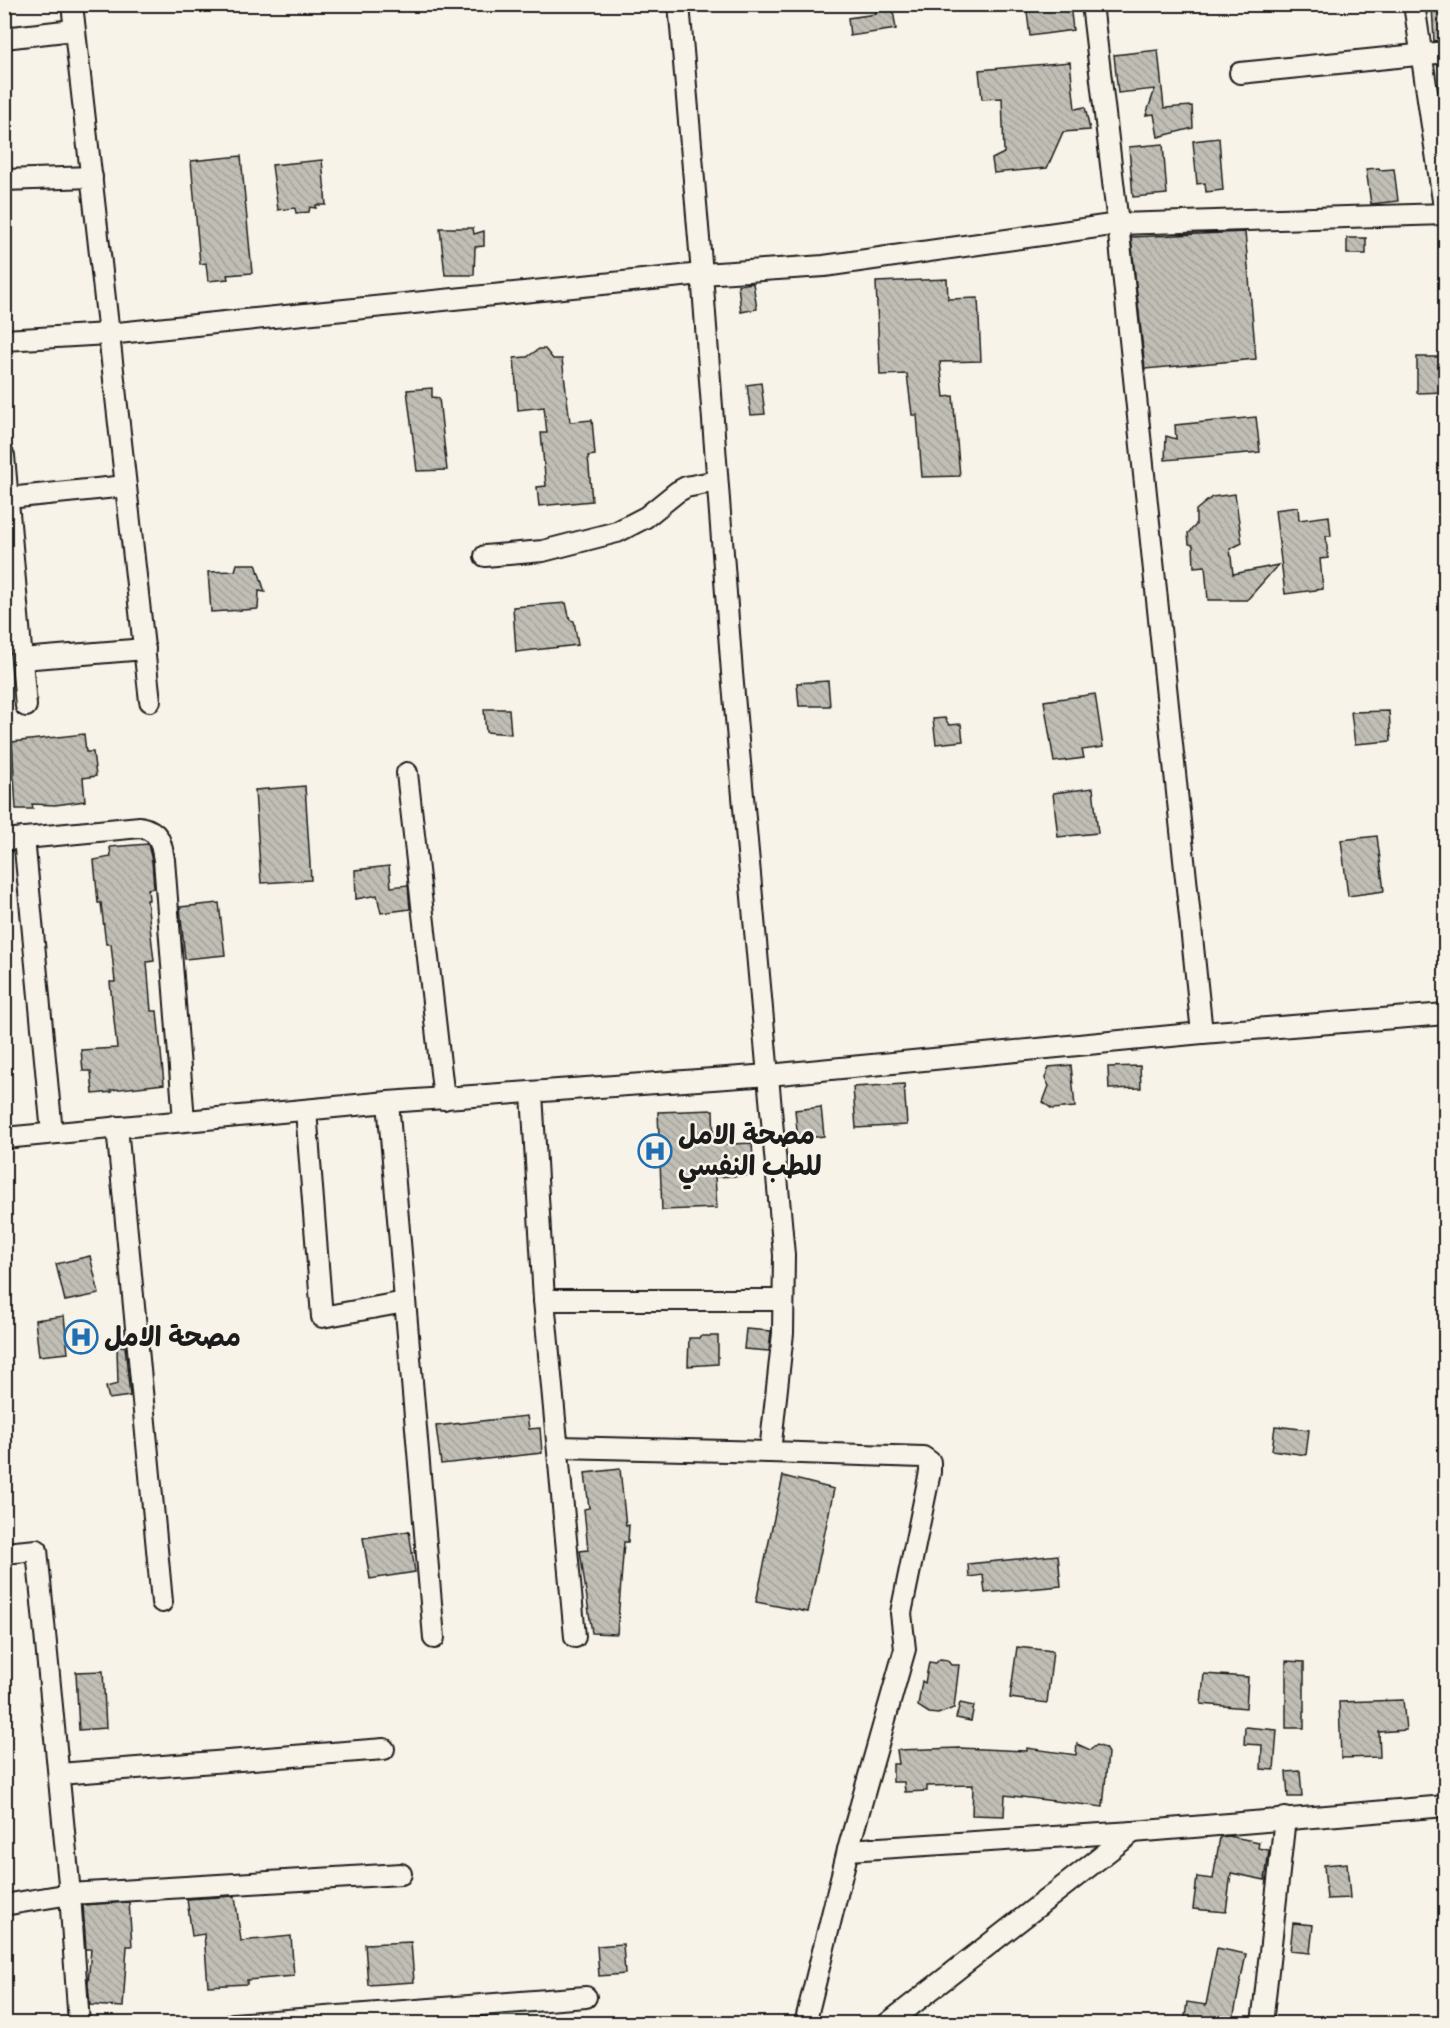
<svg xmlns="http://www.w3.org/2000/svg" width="1450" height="2028" viewBox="0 0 1450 2028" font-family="'Indie Flower','Playpen Sans Arabic',sans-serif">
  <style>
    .building { fill: url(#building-back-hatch); stroke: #1c1c1c; stroke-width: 1.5 }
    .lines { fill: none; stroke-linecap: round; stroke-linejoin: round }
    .street-casing { stroke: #1c1c1c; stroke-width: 24 }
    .street { stroke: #f7f3e8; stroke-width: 20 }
    .labels { text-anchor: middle; stroke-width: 5; stroke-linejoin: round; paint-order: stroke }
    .poi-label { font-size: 27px; font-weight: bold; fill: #1c1c1c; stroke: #f7f3e8; text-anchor: start }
  </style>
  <defs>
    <pattern id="building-back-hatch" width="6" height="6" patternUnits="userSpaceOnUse" patternTransform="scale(1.5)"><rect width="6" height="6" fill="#c0beb5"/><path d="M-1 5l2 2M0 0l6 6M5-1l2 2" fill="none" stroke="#a4a39b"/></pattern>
  </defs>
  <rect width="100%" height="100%" fill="#f7f3e8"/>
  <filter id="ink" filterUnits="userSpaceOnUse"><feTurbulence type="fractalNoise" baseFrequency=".0167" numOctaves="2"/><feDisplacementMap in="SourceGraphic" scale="12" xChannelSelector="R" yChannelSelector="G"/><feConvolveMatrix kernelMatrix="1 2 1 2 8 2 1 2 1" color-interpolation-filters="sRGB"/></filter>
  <g filter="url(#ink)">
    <g class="building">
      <path d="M875,4H892L896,29L850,36L848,18L876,14Z"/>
      <path d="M1026,4H1070L1073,30L1030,36Z"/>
      <path d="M1446,5V40L1434,41L1432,6Z"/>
      <path d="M1158,50L1164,108L1192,106L1193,128L1158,137L1154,114L1146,115L1155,89L1118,93L1114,55Z"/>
      <path d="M1070,62L1075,109L1085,107L1090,130L1063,132L1047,168L994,173L992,159L1004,153L1002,98L982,99L979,70Z"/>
      <path d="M1219,138L1223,190L1206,192L1205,183L1197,184L1193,141Z"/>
      <path d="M1163,144L1167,194L1133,197L1129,147Z"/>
      <path d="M241,156L252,273L227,275L228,279L208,281L206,263L200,264L191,161Z"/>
      <path d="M322,160L326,205H316V208L310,207L309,212L296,213L295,208L278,210L272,165Z"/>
      <path d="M1379,168L1380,170L1394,169L1398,201L1371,204L1366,169Z"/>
      <path d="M440,228H473L474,234L484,231V246L475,247L474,275H445Z"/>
      <path d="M1245,232L1256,359L1145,369L1131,237Z"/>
      <rect x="1347" y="238" width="19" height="16"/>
      <path d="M947,279L948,299L978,298L981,361L940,362L944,397L953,396L960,476L922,477L917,415H912L907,374L880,375L876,282Z"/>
      <path d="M753,283L757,309L741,312L738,285Z"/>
      <path d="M539,349H545L553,359H562L570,422L592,420L595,455L588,456L592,501L539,506L537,487L546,486L541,433H547L544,407L518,410L514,358L527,357Z"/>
      <path d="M1446,354V392L1417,393V357H1436Z"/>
      <path d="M761,383L765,414L751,415L747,385Z"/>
      <path d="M432,388V397L439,398L447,470L417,471L407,390Z"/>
      <path d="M1256,417L1260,452L1165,460L1166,436L1176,439L1175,425Z"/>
      <path d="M1235,494L1242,543L1230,549L1233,574L1278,565L1247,600H1208L1205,566L1194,567L1193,545L1189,544L1188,533L1196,525V510L1212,497Z"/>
      <path d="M1298,507L1299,520L1329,516L1331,536H1326L1328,558L1320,559L1323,589L1285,594L1275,510Z"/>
      <path d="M237,564H256L265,592L259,591L258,609L211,612L208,572L235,571Z"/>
      <path d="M566,603L570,620L574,621L578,645L516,652L513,607Z"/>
      <path d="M828,681L830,706H799L797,683Z"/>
      <path d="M1095,694L1103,747L1082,750L1084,758L1054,762L1044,701Z"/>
      <path d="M484,709H509L511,734L486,732Z"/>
      <path d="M1389,711L1391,741L1355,744L1351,712Z"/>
      <path d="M945,718L949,725L961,724L963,741L936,744L933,719Z"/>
      <path d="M84,734L86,752H93L96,776L83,778L85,801L55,805L32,804L33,809H16L12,742Z"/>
      <path d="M305,786L311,880L261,883L255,790Z"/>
      <path d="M1093,788L1098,833L1058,837L1053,793Z"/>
      <path d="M1377,836L1384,891L1348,896L1341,840Z"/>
      <path d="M148,844L152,861L154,888L148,889L149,900H147L154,961L147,962L151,1011H157L164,1084L111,1090L112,1092L93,1094L91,1071H83L81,1050L117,1048L110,982H115L111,944H106L101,903H98L94,860L111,857L110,847Z"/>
      <path d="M389,866L391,887L408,885L410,909L381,913L377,895L356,899L355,870Z"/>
      <path d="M219,903L225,955L185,959L180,907Z"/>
      <path d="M1071,1065L1075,1107L1052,1109L1043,1102L1049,1086L1045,1078L1049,1067Z"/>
      <path d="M1140,1066L1141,1088L1109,1089L1108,1067Z"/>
      <path d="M904,1084L907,1125L856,1128L853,1087Z"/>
      <path d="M821,1107L824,1136L798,1139L795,1110Z"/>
      <path d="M713,1110L714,1145L752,1143L754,1175L715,1177L717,1208L662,1210L658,1112Z"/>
      <path d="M90,1256L99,1294L65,1301L56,1264Z"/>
      <path d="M64,1316L68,1353L39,1356L35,1320Z"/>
      <path d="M746,1329L771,1331L769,1351L744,1349Z"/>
      <path d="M700,1336H718V1364L688,1366L689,1338H699Z"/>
      <path d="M125,1346L130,1396L109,1399L106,1387L118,1384L117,1347Z"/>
      <path d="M527,1416L529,1429L540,1428L542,1453L441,1464L436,1426Z"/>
      <path d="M1275,1426L1309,1430L1306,1455L1272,1450Z"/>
      <path d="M620,1469L626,1526L629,1525L628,1542H624L617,1634L592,1633L580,1551L588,1550L584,1509L589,1508L585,1473Z"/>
      <path d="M783,1476L834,1489L808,1612L756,1602Z"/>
      <path d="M409,1531L415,1572L370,1579L363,1538Z"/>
      <path d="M1058,1555L1061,1586L985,1593L983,1575L969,1577L968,1564Z"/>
      <path d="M1017,1647L1053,1651L1047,1703L1010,1698Z"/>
      <path d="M940,1659L947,1660L951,1665H959L954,1708L938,1714L929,1713L918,1706L922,1681L925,1683L929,1662L936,1663Z"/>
      <path d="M1286,1661L1304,1662V1728H1286Z"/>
      <path d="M103,1671L106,1728L79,1730L76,1672Z"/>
      <path d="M1204,1674L1248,1677L1246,1708L1201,1704Z"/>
      <path d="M1403,1700L1406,1730L1379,1732L1380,1757L1341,1758L1339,1702Z"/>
      <path d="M960,1703L974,1706L971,1721L956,1718Z"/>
      <path d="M1245,1727L1277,1730L1274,1770L1261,1769L1262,1745L1244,1744Z"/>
      <path d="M1077,1744L1090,1750L1097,1745L1105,1748L1108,1753L1103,1807L1005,1795L1004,1816L972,1815L973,1785L927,1786V1791L905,1792L904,1782H893V1764H899L897,1750L960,1748L1027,1751V1748L1076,1755Z"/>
      <path d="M1300,1771L1302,1797H1288L1286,1772Z"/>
      <path d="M1228,1836L1259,1842L1258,1848L1269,1850L1265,1880L1231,1873L1226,1912L1193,1909L1197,1877L1213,1879L1220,1837Z"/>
      <path d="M1347,1863L1350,1898L1327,1899L1324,1865Z"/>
      <path d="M235,1896L241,1941L291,1936L294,1976L247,1980V1984L208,1986L204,1934L192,1936L187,1899Z"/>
      <path d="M129,1902L132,1946H127L123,2007L90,2005L88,1984L91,1949H86L83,1905Z"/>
      <path d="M1293,1923L1313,1925L1310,1953L1290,1951Z"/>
      <path d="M411,1942L414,1982L368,1985L365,1944Z"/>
      <path d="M623,1944L625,1974L599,1976L597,1946Z"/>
      <path d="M1217,1948L1246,1954L1232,2024H1184L1187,2002L1206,2005Z"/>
    </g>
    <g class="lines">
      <g class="street-casing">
        <g id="street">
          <path d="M72,4L150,701"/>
          <path d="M679,4L702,274L732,673L784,1255L783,1333L770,1452L923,1457L930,1462V1472L901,1613L905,1649L848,1850L805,2024"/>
          <path d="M1092,4L1118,224L1202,1033"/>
          <path d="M1414,4L1445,214"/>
          <path d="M4,38L73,30"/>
          <path d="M1240,73L1446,52"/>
          <path d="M4,180L92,177"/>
          <path d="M4,340L108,334L215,323L702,274L824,266L1118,224L1446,214"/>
          <path d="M4,456L26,706"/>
          <path d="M8,498L126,486"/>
          <path d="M485,556L543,551L617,532L646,517L677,492L686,487L717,481"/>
          <path d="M22,659L145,649"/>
          <path d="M407,773L444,1099"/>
          <path d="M24,838L52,1133"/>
          <path d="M4,840L140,827C160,831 161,842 164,860L184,1121"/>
          <path d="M532,1093L544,1300L575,1637"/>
          <path d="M388,1102L434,1638"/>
          <path d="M306,1110L322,1317L405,1302"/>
          <path d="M117,1127L162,1602"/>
          <path d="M4,1138L388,1102L769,1075L1202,1033L1446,1014"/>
          <path d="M544,1300H783"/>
          <path d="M558,1447L770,1452"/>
          <path d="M4,1553L37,1550L70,1894L401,1874"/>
          <path d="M59,1774L384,1749"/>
          <path d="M848,1850L1133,1832L1446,1806"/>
          <path d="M4,1905L70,1894L79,2024"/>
          <path d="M233,2024L586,1997"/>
          <path d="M887,2024L1133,1832"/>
          <path d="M1262,2024L1285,1818"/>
        </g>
      </g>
      <use href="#street" class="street"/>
    </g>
  </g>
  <defs>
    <g id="hospital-ring" transform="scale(1.725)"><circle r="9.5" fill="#f7f3e8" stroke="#1f6fb2" stroke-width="1.5"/><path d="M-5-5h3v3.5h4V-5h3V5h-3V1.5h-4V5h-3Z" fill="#1f6fb2"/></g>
  </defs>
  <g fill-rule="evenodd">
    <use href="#hospital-ring" x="655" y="1151"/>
    <use href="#hospital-ring" x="81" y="1337"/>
  </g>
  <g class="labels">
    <g class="poi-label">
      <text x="678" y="1144">مصحة الامل<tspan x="678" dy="31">للطب النفسي</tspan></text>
      <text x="104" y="1346">مصحة الامل</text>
    </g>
  </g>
  <rect width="1450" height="2028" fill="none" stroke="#f7f3e8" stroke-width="24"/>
  <rect x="12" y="12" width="1426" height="2004" fill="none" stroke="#1c1c1c" stroke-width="2" filter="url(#ink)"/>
</svg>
